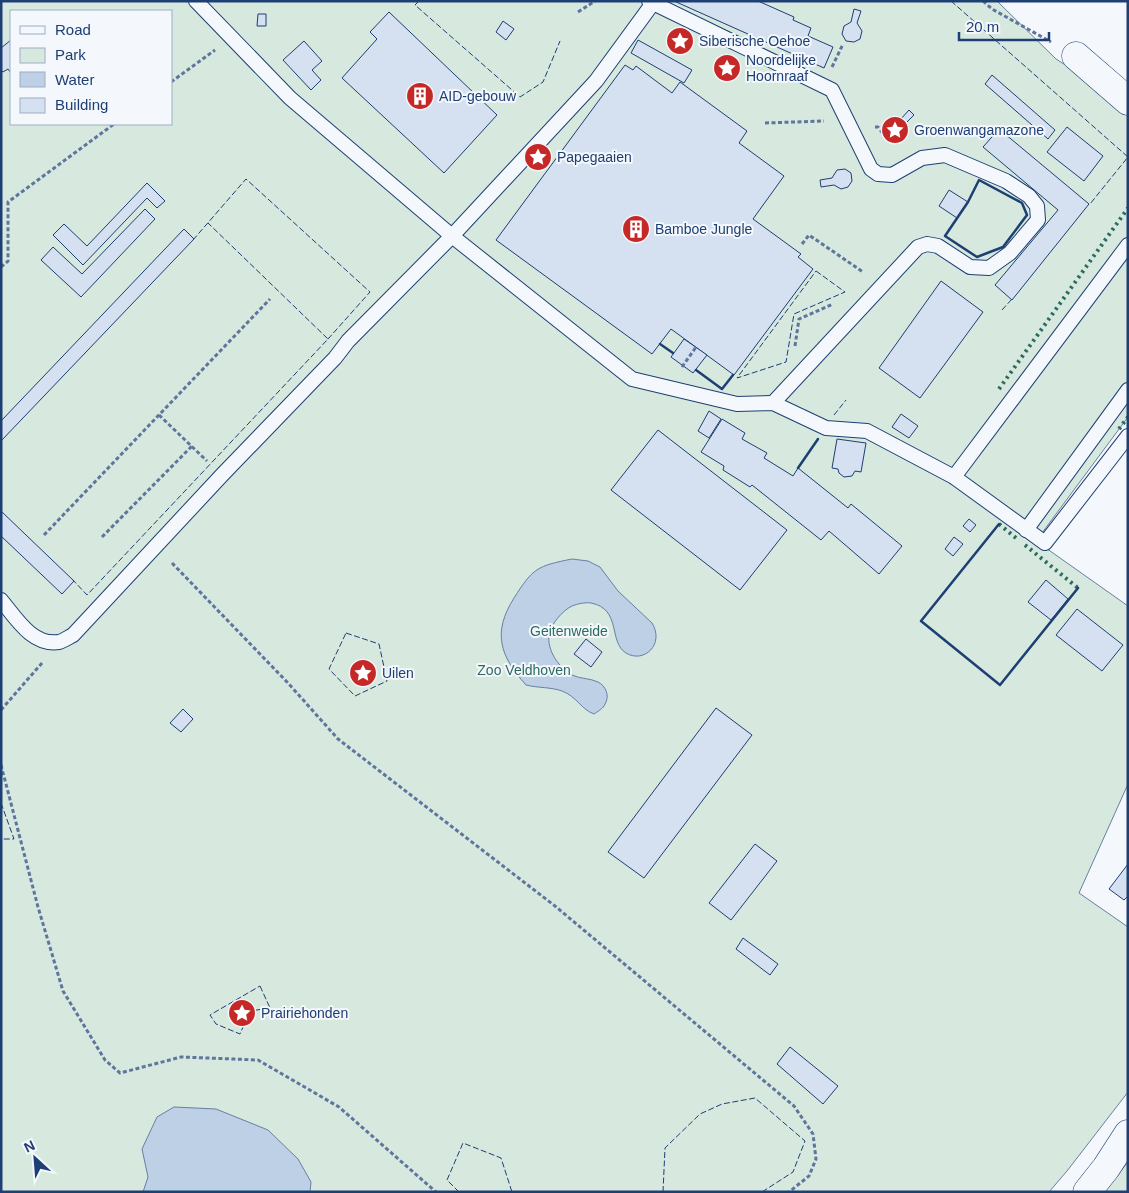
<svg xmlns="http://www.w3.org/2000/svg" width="1129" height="1193" viewBox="0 0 1129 1193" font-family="Helvetica,sans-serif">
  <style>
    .green { fill: #d7e8df; stroke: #687fa3; fill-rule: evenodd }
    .water { fill: #bed0e5; stroke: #687fa3 }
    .building { fill: #d5e0f0; stroke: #1d3f73 }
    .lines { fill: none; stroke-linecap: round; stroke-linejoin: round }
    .service-casing { stroke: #1d3f73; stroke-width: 16 }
    .minor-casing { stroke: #1d3f73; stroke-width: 29 }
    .path { stroke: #5e769c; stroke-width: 3; stroke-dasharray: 4 2.5; stroke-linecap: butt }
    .service { stroke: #f4f7fb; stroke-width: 14 }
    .minor { stroke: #f4f7fb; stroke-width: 28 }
    .hedge { stroke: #2c6c60; stroke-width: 4; stroke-dasharray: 2.5 4; stroke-linecap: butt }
    .fence { stroke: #1d3f73; stroke-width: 1; stroke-dasharray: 6 2.5; stroke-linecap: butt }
    .wall { stroke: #1d3f73; stroke-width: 2.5 }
    .labels { text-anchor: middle; stroke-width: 4; stroke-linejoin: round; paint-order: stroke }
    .poi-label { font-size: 14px; fill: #1d3f73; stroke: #f4f7fb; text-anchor: start }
    .park-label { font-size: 14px; fill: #2c6c60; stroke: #f4f7fb }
  </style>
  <rect width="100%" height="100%" fill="#f4f7fb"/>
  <g class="green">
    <path d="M1,1H997L1056,59L1128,105V417L1036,541L1128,606V784L1079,893L1128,927V1092L1067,1171L1049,1192H1ZM11,11H171V124H11Z"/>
    <path d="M1128,1162V1192H1104Z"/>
  </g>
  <g class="water">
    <path d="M572,559L588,561L600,567L618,591L652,623C665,644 644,664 626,653C608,642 622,609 591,603C585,602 577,604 572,606C562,611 551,624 549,635C547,650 558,667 572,675C580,679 590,678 598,682C606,686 610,696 605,704C604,708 597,712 594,714C582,710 576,696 562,691C551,687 538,688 526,685C500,656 492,633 514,598C533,568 537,566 572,559Z"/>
    <path d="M174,1107L216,1109L268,1130L298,1159L311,1182L310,1192H143L148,1177L142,1149L157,1117Z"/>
  </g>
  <g class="building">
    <path d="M674,1H758L794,17L793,20L811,28L808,36L833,47L824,68Z"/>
    <path d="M854,9L861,11L857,23L862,31L860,39L854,42L846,41L842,34L844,26L851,22Z"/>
    <path d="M389,12L497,115L444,173L342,78L377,39L370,32Z"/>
    <path d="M258,14H266V26H257Z"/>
    <path d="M503,21L514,29L506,40L496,32Z"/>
    <path d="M11,40V73L8,69L3,72L1,70V48Z"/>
    <path d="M638,40L692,70L684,83L631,53Z"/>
    <path d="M304,41L322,61L312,70L321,80L311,90L283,60Z"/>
    <path d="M625,65L633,70L636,66L672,93L680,82L747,131L739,143L784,176L753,219L801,254L798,257L813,269L734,375L671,329L652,354L496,240Z"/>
    <path d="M992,75L1055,130L1048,139L985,84Z"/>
    <path d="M909,110L914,115L905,124L906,133L901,139H893L887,134V126L892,120H900Z"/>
    <path d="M1067,127L1103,156L1084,181L1047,152Z"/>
    <path d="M999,129L1089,204L1012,300L995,285L1058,210L983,147Z"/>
    <path d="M845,169L851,173L852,181L848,187L841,189L834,185L821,187L820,180L832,178L837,170Z"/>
    <path d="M147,183L165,201L157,208L147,198L83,265L53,235L64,224L87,246Z"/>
    <path d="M949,190L968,202L957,218L939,206Z"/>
    <path d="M145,209L155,219L81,297L41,260L53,247L82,274Z"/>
    <path d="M184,229L194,239L1,441V421Z"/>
    <path d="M941,281L983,312L920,398L879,368Z"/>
    <path d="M684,339L707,355L693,373L671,357Z"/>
    <path d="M709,411L721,419L709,438L698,431Z"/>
    <path d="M901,414L918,426L909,438L892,427Z"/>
    <path d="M722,419L745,433L742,439L767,453L764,458L793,476L798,468L848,508L851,504L902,546L879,574L829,531L821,540L752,485L750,487L723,470L724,466L701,452Z"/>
    <path d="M658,430L787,530L740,590L611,490Z"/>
    <path d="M837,439L866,443L861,472L855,471L852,476L844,477L839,473L838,469L832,468Z"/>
    <path d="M1,511L74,581L62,594L1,536Z"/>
    <path d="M969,519L976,525L970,532L963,526Z"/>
    <path d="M954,537L963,544L953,556L945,549Z"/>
    <path d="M1046,580L1068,599L1051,620L1028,602Z"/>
    <path d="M1077,609L1123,645L1102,671L1056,635Z"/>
    <path d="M586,639L602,652L591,667L574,654Z"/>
    <path d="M716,708L752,735L644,878L608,852Z"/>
    <path d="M183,709L193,719L181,732L170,723Z"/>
    <path d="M755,844L777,861L731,920L709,903Z"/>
    <path d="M1128,864V896L1124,900L1109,889Z"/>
    <path d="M743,938L778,964L770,975L736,949Z"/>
    <path d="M790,1047L838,1086L823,1104L777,1064Z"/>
  </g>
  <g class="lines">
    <g class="service-casing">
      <g id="service">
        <path d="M196,1L290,98L452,236L632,379L737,404L773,403L826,428L867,431L954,477L1045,543L1128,436"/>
        <path d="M649,1L832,90L871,169L878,174L892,175L922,158L945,155L1006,181L1029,196L1037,206L1038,220L1010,253L989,268L970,267L938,246L927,244L918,247L773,403"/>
        <path d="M954,477L1128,245"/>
        <path d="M1026,530L1128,390"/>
        <path d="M1,600C16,618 32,646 59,642C63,641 69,637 73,635L222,475L335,358L348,341L452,236L596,81L653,3"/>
      </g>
    </g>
    <g class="minor-casing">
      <g id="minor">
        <path d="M1076,56L1128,101"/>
        <path d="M1087,1192L1106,1168L1128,1134"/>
      </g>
    </g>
    <g class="path">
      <path d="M983,1L992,9L1051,42"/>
      <path d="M578,12L595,1"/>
      <path d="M832,67L843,44"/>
      <path d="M171,82L215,50"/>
      <path d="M765,123L824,121"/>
      <path d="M875,127H878C886,138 888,141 901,143"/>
      <path d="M802,244L809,235L863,272"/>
      <path d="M1,267L8,261V202L114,124"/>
      <path d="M795,346L799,319L833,304"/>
      <path d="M682,367L696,347"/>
      <path d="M159,415L207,461"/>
      <path d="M44,535L270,299"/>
      <path d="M102,537L192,446"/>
      <path d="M172,563L288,683L338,739L555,906L794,1106L813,1134L816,1159L809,1176L789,1192"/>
      <path d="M1,710L42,663"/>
      <path d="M1,765L38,907L63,991L105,1060L120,1073L181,1057L258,1060L339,1107L436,1192"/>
    </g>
    <use href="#service" class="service"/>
    <use href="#minor" class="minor"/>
    <g class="hedge">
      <path d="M999,389L1128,208"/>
      <path d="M1119,429L1128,417"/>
      <path d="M999,524L1016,538"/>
      <path d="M1025,545L1078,588"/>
    </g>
    <g class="fence">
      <path d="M419,1L415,5L520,97L543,82L560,41"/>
      <path d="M951,1L1128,157L1090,204"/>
      <path d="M193,240L246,179L370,292L328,339"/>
      <path d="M816,271L845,292L794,314L786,362L737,378Z"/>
      <path d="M1002,310L1012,299"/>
      <path d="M834,415L846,400"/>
      <path d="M72,579L87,595L328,339L208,223"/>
      <path d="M346,633L379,644L387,681L355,696L329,669Z"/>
      <path d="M1,803L14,839H1"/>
      <path d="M260,986L270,1008L250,1011L240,1034L216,1024L210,1015Z"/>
      <path d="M459,1192L447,1180L463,1143L501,1158L512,1192"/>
      <path d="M663,1192L665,1148L700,1114L722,1104L755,1098L805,1141L793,1172L762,1192"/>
    </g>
    <g class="wall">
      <path d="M979,180L1022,203L1027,215L1003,247L977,257L945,236L968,202Z"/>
      <path d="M660,344L673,353"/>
      <path d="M696,370L722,389L733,375"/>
      <path d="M798,468L818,439"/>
      <path d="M999,524L921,621L1000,685L1078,588"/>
    </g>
  </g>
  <defs>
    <g id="sight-disc" transform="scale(1.4375)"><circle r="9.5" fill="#c62828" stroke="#f4f7fb"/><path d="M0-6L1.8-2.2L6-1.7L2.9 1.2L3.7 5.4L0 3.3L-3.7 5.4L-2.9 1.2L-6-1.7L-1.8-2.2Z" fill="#fff"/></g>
    <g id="building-disc" transform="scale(1.4375)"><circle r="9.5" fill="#c62828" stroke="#f4f7fb"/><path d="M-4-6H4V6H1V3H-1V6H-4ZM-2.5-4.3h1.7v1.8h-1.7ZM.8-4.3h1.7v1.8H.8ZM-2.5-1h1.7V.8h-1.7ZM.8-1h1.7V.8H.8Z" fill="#fff"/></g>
  </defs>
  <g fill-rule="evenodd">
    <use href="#sight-disc" x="680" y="41"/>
    <use href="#sight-disc" x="727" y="68"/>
    <use href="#building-disc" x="420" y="96"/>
    <use href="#sight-disc" x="895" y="130"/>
    <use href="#sight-disc" x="538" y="157"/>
    <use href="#building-disc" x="636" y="229"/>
    <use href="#sight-disc" x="363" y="673"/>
    <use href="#sight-disc" x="242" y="1013"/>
  </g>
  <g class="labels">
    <g class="poi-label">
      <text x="699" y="46">Siberische Oehoe</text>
      <text x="746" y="65">Noordelijke<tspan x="746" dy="16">Hoornraaf</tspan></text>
      <text x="439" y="101">AID-gebouw</text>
      <text x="914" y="135">Groenwangamazone</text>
      <text x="557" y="162">Papegaaien</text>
      <text x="655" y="234">Bamboe Jungle</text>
      <text x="382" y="678">Uilen</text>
      <text x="261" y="1018">Prairiehonden</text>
    </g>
    <g class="park-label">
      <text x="569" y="636">Geitenweide</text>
      <text x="524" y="675">Zoo Veldhoven</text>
    </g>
  </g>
  <rect width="1129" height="1193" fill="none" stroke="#1d3f73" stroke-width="5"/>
  <rect x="10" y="10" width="162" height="115" fill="#f4f7fb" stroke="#9eadc5"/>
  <rect x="20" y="26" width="25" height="8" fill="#f4f7fb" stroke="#9eadc5"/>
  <text x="55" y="35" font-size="15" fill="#1d3f73">Road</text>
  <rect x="20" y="48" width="25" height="15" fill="#d7e8df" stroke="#9eadc5"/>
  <text x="55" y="60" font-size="15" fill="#1d3f73">Park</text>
  <rect x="20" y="72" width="25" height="15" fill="#bed0e5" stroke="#9eadc5"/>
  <text x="55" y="85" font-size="15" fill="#1d3f73">Water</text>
  <rect x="20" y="98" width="25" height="15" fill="#d5e0f0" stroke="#9eadc5"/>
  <text x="55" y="110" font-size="15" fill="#1d3f73">Building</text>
  <g transform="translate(35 1158) rotate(334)" stroke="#f4f7fb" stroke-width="4" paint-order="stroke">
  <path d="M0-4L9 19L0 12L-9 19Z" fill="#1d3f73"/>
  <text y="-8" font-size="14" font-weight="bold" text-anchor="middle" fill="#1d3f73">N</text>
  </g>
  <path d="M959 32v8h90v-8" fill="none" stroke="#1d3f73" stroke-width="2.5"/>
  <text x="966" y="32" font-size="15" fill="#1d3f73" stroke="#f4f7fb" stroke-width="4" paint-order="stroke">20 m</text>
</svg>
